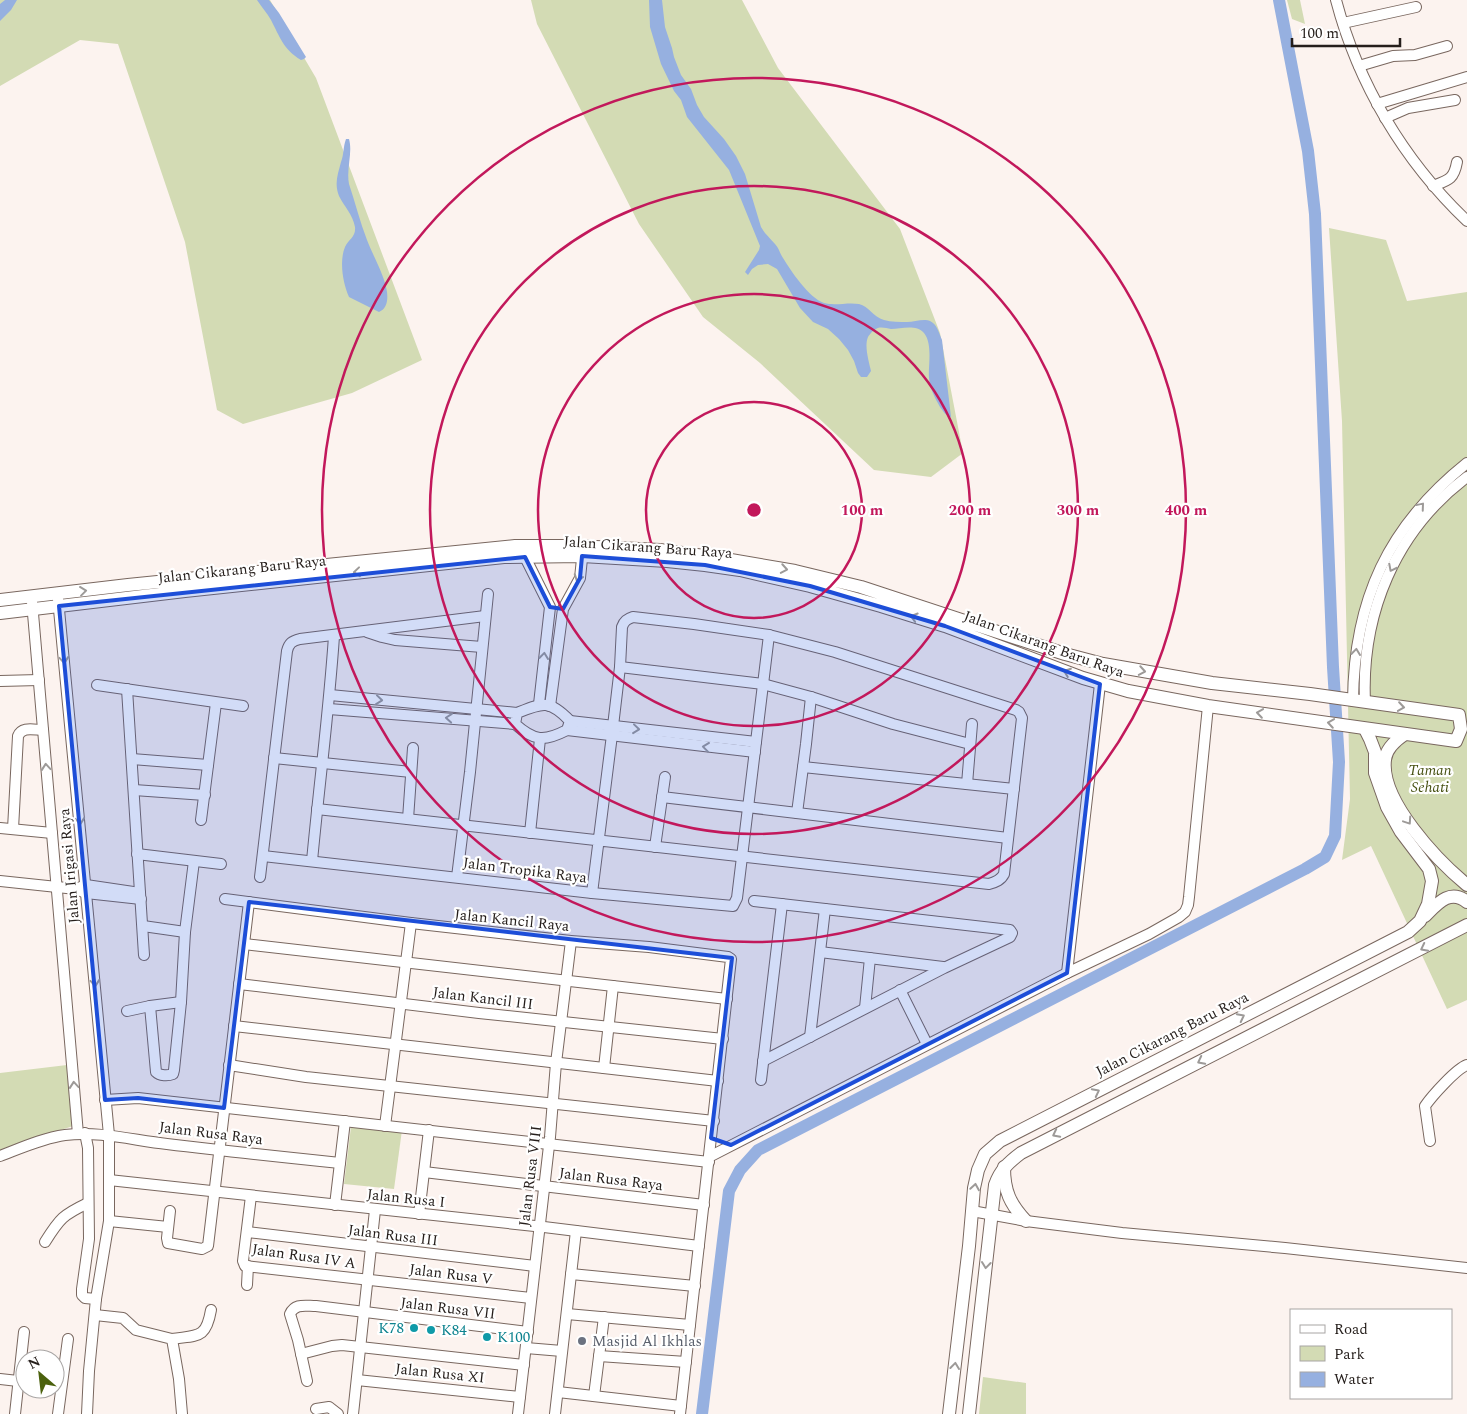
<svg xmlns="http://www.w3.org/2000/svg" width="1467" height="1414" viewBox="0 0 1467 1414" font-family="Spectral,serif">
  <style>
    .green { fill: #d3dbb4 }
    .water { fill: #96b0e0 }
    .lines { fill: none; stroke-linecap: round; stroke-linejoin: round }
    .river { stroke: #96b0e0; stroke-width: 12 }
    .minor-casing { stroke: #79675f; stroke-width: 12 }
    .major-casing { stroke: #79675f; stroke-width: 14 }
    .minor { stroke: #fff; stroke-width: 10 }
    .major { stroke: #fff; stroke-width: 12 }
    .oneway { stroke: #9d9a98 }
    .marked { fill: #1d4ed8; fill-opacity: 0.2; stroke: #1d4ed8; stroke-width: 4; stroke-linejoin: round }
    .ring { fill: none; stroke: #c2185b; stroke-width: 2.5 }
    .culture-dot { fill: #0f9aa8; stroke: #fff; stroke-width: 2 }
    .worship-dot { fill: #6b7280; stroke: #fff; stroke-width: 2 }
    .labels { text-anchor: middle; stroke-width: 4.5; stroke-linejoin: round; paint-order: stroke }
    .street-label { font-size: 15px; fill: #251e1b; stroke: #fff }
    .park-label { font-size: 15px; font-style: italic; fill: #485214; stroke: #fff }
    .culture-label { font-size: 15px; fill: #0d838f; stroke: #fff; text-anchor: start }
    .worship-label { font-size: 15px; fill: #5b616d; stroke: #fff; text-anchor: start }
    .centre { fill: #c2185b; stroke: #fff; stroke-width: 2.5 }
    .ring-label { font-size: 15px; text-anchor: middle; font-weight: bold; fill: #c2185b; stroke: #fff; stroke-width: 4.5; stroke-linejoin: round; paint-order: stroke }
  </style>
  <rect width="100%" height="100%" fill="#fcf3ef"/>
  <g class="green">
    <path d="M0,0H270L316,78L422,360L352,393L243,424L217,410L185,242L118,44L80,40L0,86Z"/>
    <path d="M531,0H742L778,68L900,229L940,333L963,453L931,477L874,470L760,363L703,317L639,224L537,24Z"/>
    <path d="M1287,0H1300L1305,24L1292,19Z"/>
    <path d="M1329,228L1386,240L1407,301L1467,292V1000L1447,1009L1371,846L1342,860L1350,799L1342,421Z"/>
    <path d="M67,1065L73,1126L0,1150V1073Z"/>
    <path d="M351,1127L402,1130L394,1189L344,1184Z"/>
    <path d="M983,1377L1026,1383V1414H979Z"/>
  </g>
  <g class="water">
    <path d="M5,0H17L11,10L0,21V4Z"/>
    <path d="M257,0H269L279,13L306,57L304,59L301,60C283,49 280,37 271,20C267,13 261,6 257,0Z"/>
    <path d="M649,0H662L665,27L672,48L674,57L681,75L691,89L697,105L704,117L724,139L736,156L745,174L761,227C765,234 770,238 775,244C779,248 780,254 783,258C791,271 809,298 824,303C835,306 848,302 859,304C869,306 873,317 884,320C891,322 900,322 907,322C914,322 924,318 930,321C937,324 939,333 942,340L951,417C946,416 943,411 940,407C935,398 930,389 929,378C928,366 933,344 924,333C916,324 901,329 891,329C886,328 880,326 876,329C873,330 870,334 868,337C864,346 869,362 871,371L867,377H861L858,373L854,361L848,350L839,339L828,329L813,322L800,308L777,269L768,264L758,265L752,269L748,275L745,272L759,250L760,246L729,170L687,117L681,100L674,91L661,64L650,27Z"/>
    <path d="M346,139H349C353,153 346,168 349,184C355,202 360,222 367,240C373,256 385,276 387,292C388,300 387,309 379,312L349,297C343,284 339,261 345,247C349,239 356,237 355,227C353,215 344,206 339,196C334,183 338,174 341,162C344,154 343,147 346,139Z"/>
  </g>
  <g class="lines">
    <path class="river" d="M702,1414L729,1191L740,1170L758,1150L1305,869L1325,857L1335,836L1339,762L1333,667L1315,214L1308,151L1279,0"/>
    <g class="minor-casing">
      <g id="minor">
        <path d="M1336,0C1358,84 1404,161 1467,221"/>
        <path d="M1343,23L1416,7"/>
        <path d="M1359,66L1393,56L1415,55L1447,46"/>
        <path d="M1377,104L1467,77"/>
        <path d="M1385,118L1408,108L1455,100"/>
        <path d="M1433,186C1449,180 1454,179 1457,162"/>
        <path d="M525,557L550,607L539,704"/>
        <path d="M58,599L109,1135V1221L96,1299L89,1371L87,1414"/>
        <path d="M32,602L78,1134"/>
        <path d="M367,632L382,637L395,640L482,647"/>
        <path d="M620,667L763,684L811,697L893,724L970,744"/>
        <path d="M0,681L39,680"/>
        <path d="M97,685L243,706"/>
        <path d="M127,689L144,955"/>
        <path d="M330,695L517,713C542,703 549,699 570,721L567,730C544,742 534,741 515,724L517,713"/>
        <path d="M1353,701C1354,600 1388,526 1467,463"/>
        <path d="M1365,702C1361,614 1395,531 1467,477"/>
        <path d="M550,706L563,609L580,578L583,549"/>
        <path d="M329,709L515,724"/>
        <path d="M570,721L756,742"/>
        <path d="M567,730L755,752"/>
        <path d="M274,758L411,772"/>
        <path d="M132,759L208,765"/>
        <path d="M803,767L1014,789"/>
        <path d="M967,784L972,724"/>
        <path d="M134,790L205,795"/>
        <path d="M662,797L1008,838"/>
        <path d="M317,809L989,884C996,882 1001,880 1004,874L1022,718L1019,712L1016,710L835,652L769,635L694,624L633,617C627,619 624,621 622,627L620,667L613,726L612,735L592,893"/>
        <path d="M797,813L806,744L811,697"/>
        <path d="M408,819L413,748"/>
        <path d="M201,820L216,703"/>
        <path d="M0,828L52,833"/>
        <path d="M13,829L18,736C22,726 34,730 43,730"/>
        <path d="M530,833L540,739"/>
        <path d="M655,847L665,777"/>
        <path d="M137,854L221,864"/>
        <path d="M263,856L592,893L733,906L737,898L769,635"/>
        <path d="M312,861C319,786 329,711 334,636"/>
        <path d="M260,877L287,651C289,643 292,641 300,639L485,616"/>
        <path d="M457,877L470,772L488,594"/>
        <path d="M0,881L76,889"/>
        <path d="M140,893L86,885L76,889L86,893L141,899"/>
        <path d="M225,899L411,923L571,941L649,947L728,957L731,959L680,1414"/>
        <path d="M754,901L1010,930L1012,933L1010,937L944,968L763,1061"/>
        <path d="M143,926L185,932"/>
        <path d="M244,944L727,999"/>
        <path d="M820,952L943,967"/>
        <path d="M1067,973L1100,684"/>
        <path d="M239,984L479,1013L723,1039"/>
        <path d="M900,990L927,1044"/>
        <path d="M150,1006L156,1072C160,1076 168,1076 173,1074L174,1070L181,1002L185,932L194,861"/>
        <path d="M865,1008L870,958"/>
        <path d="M127,1011L150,1006L181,1002"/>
        <path d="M234,1026L718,1081"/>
        <path d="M810,1037L825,909"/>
        <path d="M229,1065L306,1077L714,1121"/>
        <path d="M604,1068L613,986"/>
        <path d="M761,1080L782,904"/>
        <path d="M105,1100L138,1098L709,1162"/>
        <path d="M385,1126L411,923"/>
        <path d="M85,1133L88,1148L89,1239L82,1289V1295L85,1298L96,1299"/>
        <path d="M1430,1141L1425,1106C1432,1096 1456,1069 1467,1065"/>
        <path d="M0,1156C21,1148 43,1138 65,1135C100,1131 132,1140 167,1144C225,1151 282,1157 340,1163"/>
        <path d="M709,1157L1067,973L1149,934L1179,917L1185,912L1188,905L1189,897L1208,706"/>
        <path d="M424,1172L704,1205"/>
        <path d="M109,1180L544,1227L699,1246"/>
        <path d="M251,1196L243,1261L245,1266L531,1298"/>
        <path d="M335,1205L345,1121"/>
        <path d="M170,1211L167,1238L168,1243L202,1249L208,1246L249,902"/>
        <path d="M972,1211L1026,1221L1122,1233L1285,1248L1467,1268"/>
        <path d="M419,1214L429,1130"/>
        <path d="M109,1221L168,1227"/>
        <path d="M247,1232L535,1266"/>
        <path d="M45,1242C60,1218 63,1215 88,1203"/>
        <path d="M571,1274L695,1286"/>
        <path d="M247,1285L248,1266"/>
        <path d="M567,1314L690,1325"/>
        <path d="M95,1315L123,1318L136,1330L172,1339L179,1379L182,1414"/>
        <path d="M172,1339C198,1335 206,1339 211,1310"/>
        <path d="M526,1348L562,1351"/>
        <path d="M301,1354L332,1346L342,1345L524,1365"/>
        <path d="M599,1356L686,1362"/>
        <path d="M0,1379L18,1381"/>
        <path d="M357,1380L520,1397"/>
        <path d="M307,1381L298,1340L290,1314C295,1303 305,1306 316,1306L528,1332"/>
        <path d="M558,1392L681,1406"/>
        <path d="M594,1396L604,1317"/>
        <path d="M316,1409L329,1407L338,1414"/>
        <path d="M15,1414L24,1332"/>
        <path d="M58,1414L68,1339"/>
        <path d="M353,1414L375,1210"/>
        <path d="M518,1414L550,1137L556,1063L571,941"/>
        <path d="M555,1414L576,1231"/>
      </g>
    </g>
    <g class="major-casing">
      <g id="major">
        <path d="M0,600L128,585L515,546H575L660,550L719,558L795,571L861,587L1065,654L1103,664L1212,683L1310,694L1459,715L1461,729L1456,741L1208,706L1128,691L1083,678L945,626L881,606L810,586L740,570L705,565L667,561L582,556L504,557L185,591L0,613"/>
        <path d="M1405,734C1396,740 1386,748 1385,760C1380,801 1438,861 1467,885"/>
        <path d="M1425,916C1437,904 1450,888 1467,902"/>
        <path d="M1004,1167C1004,1191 1010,1204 1026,1221"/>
        <path d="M949,1414L969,1246L974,1188L978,1170L985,1154L1000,1141L1408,932L1420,921L1428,904L1432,881L1429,869L1401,832L1387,807L1375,773V752L1370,739L1365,729"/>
        <path d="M969,1414L995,1185C1000,1170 1009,1162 1021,1153L1467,925"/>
      </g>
    </g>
    <use href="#minor" class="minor"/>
    <use href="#major" class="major"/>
  </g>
  <defs><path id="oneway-chevron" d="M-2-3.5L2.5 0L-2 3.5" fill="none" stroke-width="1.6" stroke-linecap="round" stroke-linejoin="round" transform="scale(1.25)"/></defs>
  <g class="oneway">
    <use href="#oneway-chevron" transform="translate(1421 506) rotate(-50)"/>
    <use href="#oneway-chevron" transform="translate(1392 568) rotate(117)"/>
    <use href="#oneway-chevron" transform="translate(784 569) rotate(10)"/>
    <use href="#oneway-chevron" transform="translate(357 572) rotate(174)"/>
    <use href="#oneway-chevron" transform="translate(578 578) rotate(110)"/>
    <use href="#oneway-chevron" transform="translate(83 591) rotate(-7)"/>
    <use href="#oneway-chevron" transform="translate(914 617) rotate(-163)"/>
    <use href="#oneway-chevron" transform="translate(1356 652) rotate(-83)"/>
    <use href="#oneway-chevron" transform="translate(544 656) rotate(-83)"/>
    <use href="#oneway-chevron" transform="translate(64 660) rotate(85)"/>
    <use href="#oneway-chevron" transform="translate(1142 671) rotate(10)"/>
    <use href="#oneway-chevron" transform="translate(1067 672) rotate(-159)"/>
    <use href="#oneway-chevron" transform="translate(379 700) rotate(6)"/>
    <use href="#oneway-chevron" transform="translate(1401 707) rotate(8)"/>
    <use href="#oneway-chevron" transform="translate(1260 713) rotate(-172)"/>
    <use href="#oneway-chevron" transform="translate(449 718) rotate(-175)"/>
    <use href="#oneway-chevron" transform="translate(1331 723) rotate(-171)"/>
    <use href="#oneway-chevron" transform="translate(636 729) rotate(6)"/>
    <use href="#oneway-chevron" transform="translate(706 747) rotate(-173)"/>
    <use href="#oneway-chevron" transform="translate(46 767) rotate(-95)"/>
    <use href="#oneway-chevron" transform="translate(80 821) rotate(85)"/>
    <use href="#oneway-chevron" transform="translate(1408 821) rotate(56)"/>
    <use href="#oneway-chevron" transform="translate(1424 948) rotate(153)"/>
    <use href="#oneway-chevron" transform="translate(95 983) rotate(85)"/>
    <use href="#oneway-chevron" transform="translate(1241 1017) rotate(-27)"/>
    <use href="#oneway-chevron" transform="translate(1201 1061) rotate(153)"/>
    <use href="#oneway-chevron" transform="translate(74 1085) rotate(-95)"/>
    <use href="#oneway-chevron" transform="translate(1096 1092) rotate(-27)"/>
    <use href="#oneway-chevron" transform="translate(1056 1134) rotate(153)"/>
    <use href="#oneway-chevron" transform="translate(975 1187) rotate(-81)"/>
    <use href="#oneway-chevron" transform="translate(986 1265) rotate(97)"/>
    <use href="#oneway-chevron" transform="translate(955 1366) rotate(-83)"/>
  </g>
  <path class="marked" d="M582,556L705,565L810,586L945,626L1100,684L1067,973L731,1145L711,1138L732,958L249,902L224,1108L138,1098L105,1100L59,606L525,557L550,607L563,609L580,578Z"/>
  <g class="ring">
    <circle cx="754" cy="510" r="108"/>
    <circle cx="754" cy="510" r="216"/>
    <circle cx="754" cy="510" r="324"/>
    <circle cx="754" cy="510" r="432"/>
  </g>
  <g class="culture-dot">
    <circle cx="414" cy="1328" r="5"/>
    <circle cx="431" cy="1330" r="5"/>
    <circle cx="487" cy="1337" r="5"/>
  </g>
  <circle class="worship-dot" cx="582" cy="1341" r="5"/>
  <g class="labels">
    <g class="street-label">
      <text transform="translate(648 547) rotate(4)" y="5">Jalan Cikarang Baru Raya</text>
      <text transform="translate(242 569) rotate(-6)" y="5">Jalan Cikarang Baru Raya</text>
      <text transform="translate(1044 644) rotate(20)" y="5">Jalan Cikarang Baru Raya</text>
      <text transform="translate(69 866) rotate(-95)" y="5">Jalan Irigasi Raya</text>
      <text transform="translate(525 870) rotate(7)" y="5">Jalan Tropika Raya</text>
      <text transform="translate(512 920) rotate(6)" y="5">Jalan Kancil Raya</text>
      <text transform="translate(483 998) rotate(7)" y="5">Jalan Kancil III</text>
      <text transform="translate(1172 1034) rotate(-27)" y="5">Jalan Cikarang Baru Raya</text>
      <text transform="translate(211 1133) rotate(7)" y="5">Jalan Rusa Raya</text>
      <text transform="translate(530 1176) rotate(-83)" y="5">Jalan Rusa VIII</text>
      <text transform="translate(611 1179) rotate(7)" y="5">Jalan Rusa Raya</text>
      <text transform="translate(406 1198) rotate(6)" y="5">Jalan Rusa I</text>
      <text transform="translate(393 1235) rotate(7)" y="5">Jalan Rusa III</text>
      <text transform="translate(304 1256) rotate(8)" y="5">Jalan Rusa IV A</text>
      <text transform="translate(451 1274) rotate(7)" y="5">Jalan Rusa V</text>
      <text transform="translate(448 1308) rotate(7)" y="5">Jalan Rusa VII</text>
      <text transform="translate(440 1373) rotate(6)" y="5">Jalan Rusa XI</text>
    </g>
    <g class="park-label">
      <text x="1430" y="775">Taman<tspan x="1430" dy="17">Sehati</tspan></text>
    </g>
    <g class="culture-label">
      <text x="404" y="1333" text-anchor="end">K78</text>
      <text x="441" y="1335">K84</text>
      <text x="497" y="1342">K100</text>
    </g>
    <g class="worship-label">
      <text x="592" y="1346">Masjid Al Ikhlas</text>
    </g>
  </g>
  <circle cx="754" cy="510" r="8" class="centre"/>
  <g class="ring-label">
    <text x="862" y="515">100 m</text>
    <text x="970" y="515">200 m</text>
    <text x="1078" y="515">300 m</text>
    <text x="1186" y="515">400 m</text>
  </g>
  <rect x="1290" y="1309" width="162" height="90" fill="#ffffff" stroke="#a8a5a4"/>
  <rect x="1300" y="1325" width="25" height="8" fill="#ffffff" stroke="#a8a5a4"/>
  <text x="1334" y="1334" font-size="15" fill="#251e1b">Road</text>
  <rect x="1300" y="1346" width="25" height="15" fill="#d3dbb4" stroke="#a8a5a4"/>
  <text x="1334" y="1359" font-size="15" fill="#251e1b">Park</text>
  <rect x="1300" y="1372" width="25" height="15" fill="#96b0e0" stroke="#a8a5a4"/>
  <text x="1334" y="1384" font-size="15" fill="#251e1b">Water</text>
  <g transform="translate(40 1374) rotate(332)"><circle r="24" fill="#ffffff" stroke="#a8a5a4"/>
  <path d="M0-4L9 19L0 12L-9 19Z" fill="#4b610d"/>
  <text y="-8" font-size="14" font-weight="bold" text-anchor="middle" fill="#251e1b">N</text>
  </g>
  <path d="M1292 38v8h108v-8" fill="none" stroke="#251e1b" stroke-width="2.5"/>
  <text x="1300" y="38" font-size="15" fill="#251e1b" stroke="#ffffff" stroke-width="4" paint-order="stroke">100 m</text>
</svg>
